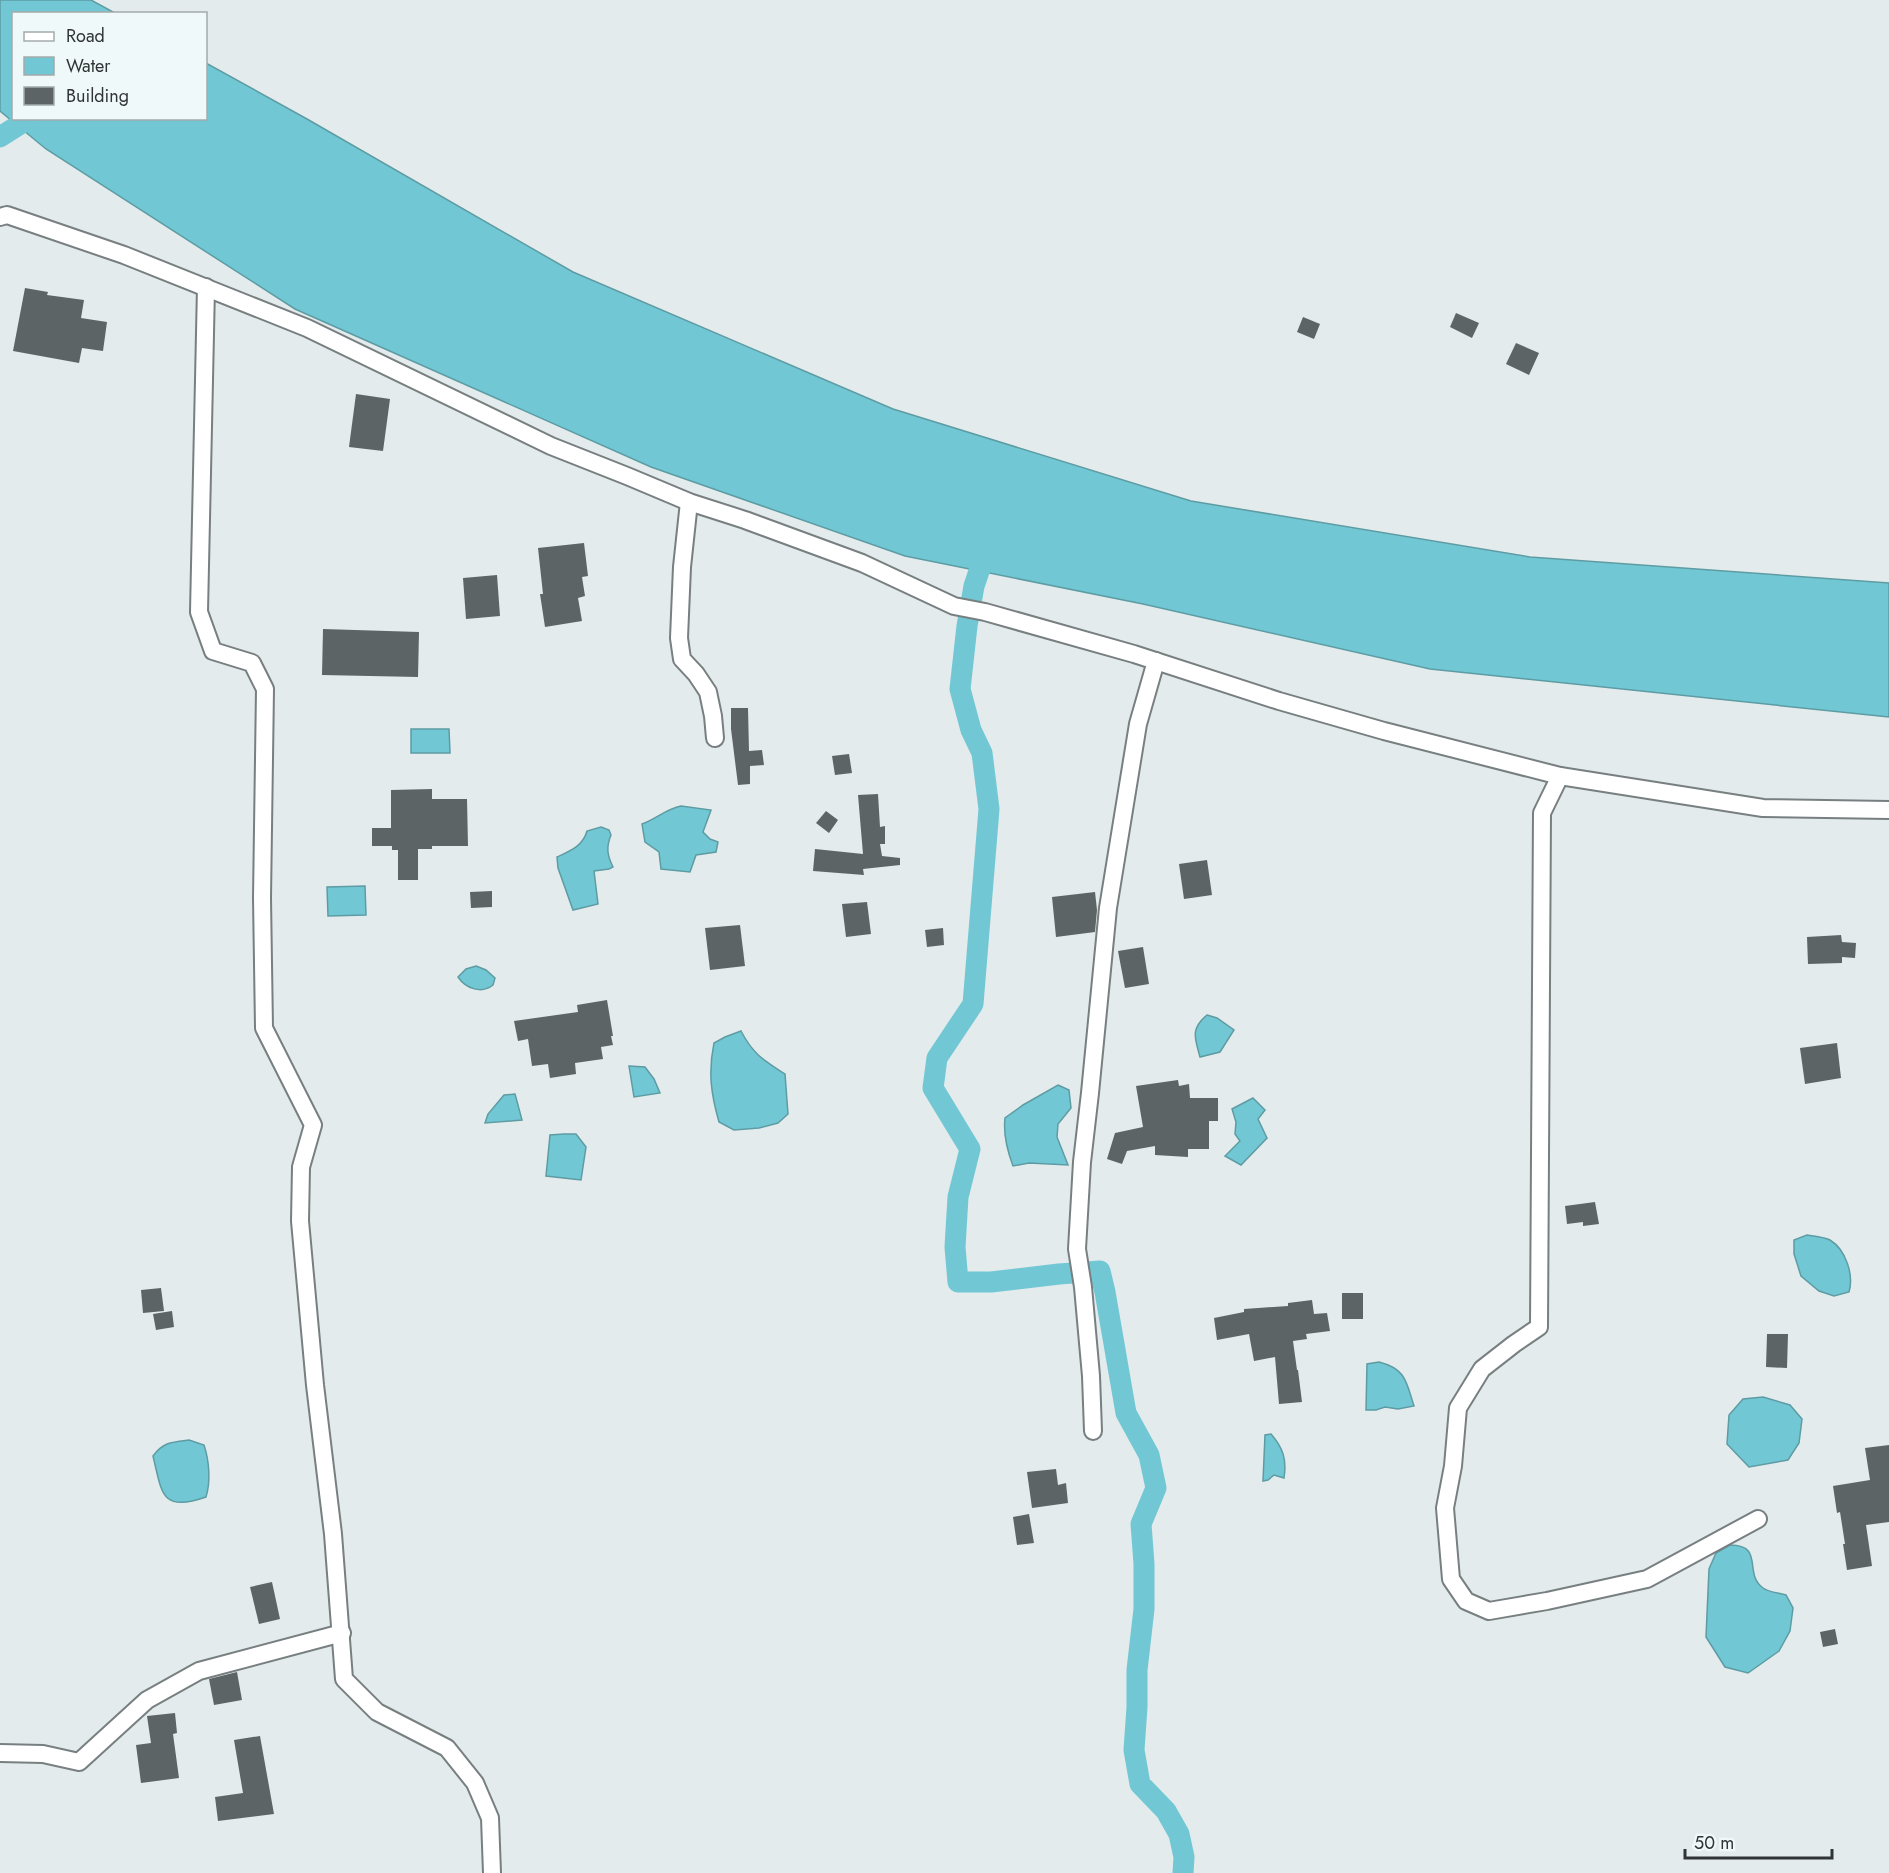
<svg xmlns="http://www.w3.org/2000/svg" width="1889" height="1873" viewBox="0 0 1889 1873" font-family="Jost,sans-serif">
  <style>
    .water { fill: #71c8d4; stroke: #5e9ca4; stroke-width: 1.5 }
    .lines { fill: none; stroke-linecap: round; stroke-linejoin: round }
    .canal { stroke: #71c8d4; stroke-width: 21 }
    .building { fill: #5d6465 }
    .street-casing { stroke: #787f80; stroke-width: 20 }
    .street { stroke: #fff; stroke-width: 16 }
  </style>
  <rect width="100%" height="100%" fill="#e3ebec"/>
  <g class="water">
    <path d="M0,0H91L115,13L14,14V118H206V63L307,119L573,272L893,409L1191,501L1530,557L1889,583V717L1430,669L1143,604L905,556L651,467L295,309L46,149L0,111Z"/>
    <path d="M411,729H449L450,753H411Z"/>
    <path d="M681,806L711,810L703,832L710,839L718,842L716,852L696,855L690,872L661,869L659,852L645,842L642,824C656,819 666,809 681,806Z"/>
    <path d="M601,827L609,830L611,835C606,847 607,855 613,867L609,869L594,871L598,904L573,910L558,868L557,857C570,851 583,846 587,831Z"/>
    <path d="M365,886L366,915L328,916L327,887Z"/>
    <path d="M476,966L486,970L495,978L493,985C482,994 466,989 458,977L466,969Z"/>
    <path d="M1207,1015L1217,1018L1234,1030L1220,1052L1200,1057C1195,1038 1190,1029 1207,1015Z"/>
    <path d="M741,1031C753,1054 763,1060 785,1074L788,1114L778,1123L759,1128L734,1130L719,1122C711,1094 708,1072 714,1043L725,1037Z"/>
    <path d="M629,1066L645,1067L654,1079L660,1093L634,1097Z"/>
    <path d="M1058,1085L1069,1090L1071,1108L1058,1124L1057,1137L1068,1165L1029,1163L1013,1166C1007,1150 1003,1135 1005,1118L1023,1105Z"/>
    <path d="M515,1094L522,1120L485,1123L488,1114L504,1095Z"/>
    <path d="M1253,1098L1265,1110L1258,1119L1267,1138L1241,1165L1225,1156L1240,1141L1235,1134L1236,1122L1232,1109Z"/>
    <path d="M564,1134H576L586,1147L581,1180L546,1176L550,1135Z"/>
    <path d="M1807,1235C1814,1236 1824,1237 1830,1240C1846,1250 1854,1275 1849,1292L1834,1296L1819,1291L1801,1276L1794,1254V1240Z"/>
    <path d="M1379,1362C1406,1369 1406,1381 1414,1406L1398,1409L1385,1407L1376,1410H1366L1367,1364Z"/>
    <path d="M1763,1397L1790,1405L1802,1419L1799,1443L1788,1460L1749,1467L1727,1444L1729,1415L1743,1399Z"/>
    <path d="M1271,1434C1283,1448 1287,1459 1284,1478L1274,1475L1268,1480L1263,1481L1265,1435Z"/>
    <path d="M189,1440L204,1445C209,1460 211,1481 206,1497C161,1513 162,1493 153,1456C163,1442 172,1442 189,1440Z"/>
    <path d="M1730,1545C1765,1545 1743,1574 1763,1588C1768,1592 1779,1593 1786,1595L1793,1608L1790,1631L1779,1651L1748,1673L1725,1667L1706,1637L1709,1569L1716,1553Z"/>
  </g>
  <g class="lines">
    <g class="canal">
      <path d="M0,137L30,118"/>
      <path d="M988,545L974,586L967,626L960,689L971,730L982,753L989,809L973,1004L937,1058L933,1088L970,1149L958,1197L955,1247L958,1282H991L1059,1274L1100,1271L1105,1292L1126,1413L1149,1455L1156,1488L1141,1524L1144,1564V1609L1137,1670V1707L1134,1750L1140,1784L1166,1811L1179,1834L1184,1857L1183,1873"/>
    </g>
  </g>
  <g class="building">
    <path d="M25,288L48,292L47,295L84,300L81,318L107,322L103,351L82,348L79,363L13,351Z"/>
    <path d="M1456,313L1479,323L1472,338L1450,327Z"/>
    <path d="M1303,317L1320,324L1314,339L1297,332Z"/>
    <path d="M1516,343L1539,353L1529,375L1506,364Z"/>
    <path d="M356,394L390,399L383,451L349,447Z"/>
    <path d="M584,543L588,576L582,577L585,596L578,598L582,621L545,627L540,594H543L538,548Z"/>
    <path d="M497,575L500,616L466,619L463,578Z"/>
    <path d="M323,629L419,632L418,677L322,675Z"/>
    <path d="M731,708H748L749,751L762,750L764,765L750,766V784L738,785L731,729Z"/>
    <path d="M849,754L852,773L835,775L832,756Z"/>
    <path d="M432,789V799H467L468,846H432V849H418V880H398V850H392V846H372V828H391V790Z"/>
    <path d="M878,794L880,827L885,826V844H880L882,856L900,858V865L863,869L864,875L813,871L815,849L863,854L858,795Z"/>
    <path d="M826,811L838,820L829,833L816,823Z"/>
    <path d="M1207,860L1212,895L1184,899L1179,864Z"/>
    <path d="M492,891V907L471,908L470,892Z"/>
    <path d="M1095,892L1097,910L1095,932L1056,937L1052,897Z"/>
    <path d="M867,902L871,934L846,937L842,904Z"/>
    <path d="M740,925L745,966L710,970L705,928Z"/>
    <path d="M943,928L944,945L927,947L925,930Z"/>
    <path d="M1841,935L1842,942L1856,943L1855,958L1842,957V963L1808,964L1807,937Z"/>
    <path d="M1143,947L1149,984L1125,988L1118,951Z"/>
    <path d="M607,1000L613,1036H611L613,1045L601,1047L603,1059L575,1063L576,1074L550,1078L548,1064L532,1066L528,1039L518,1041L514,1021L578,1012L577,1005Z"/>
    <path d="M1837,1043L1841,1078L1805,1084L1800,1048Z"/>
    <path d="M1178,1080L1179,1086L1189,1084L1190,1098H1218V1121H1209V1149H1188V1157L1155,1155V1146L1127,1151L1122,1164L1107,1159L1115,1133L1143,1127L1136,1086Z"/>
    <path d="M1595,1202L1599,1224L1583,1226V1222L1567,1224L1565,1206Z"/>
    <path d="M161,1288L164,1311L143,1313L141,1290Z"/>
    <rect x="1342" y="1293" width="21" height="26"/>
    <path d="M1312,1300L1314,1314L1327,1313L1330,1331L1306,1334L1307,1339L1293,1341L1297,1370H1298L1302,1402L1279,1404L1275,1357L1254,1361L1249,1334L1217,1340L1214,1318L1244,1312V1309L1288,1306V1303Z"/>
    <path d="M172,1311L174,1327L156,1330L153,1314Z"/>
    <path d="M1767,1334H1788L1787,1368L1766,1367Z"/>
    <path d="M1889,1445V1522L1866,1525L1872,1566L1847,1570L1843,1544H1845L1840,1512L1837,1513L1833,1486L1870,1480L1865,1448Z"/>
    <path d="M1056,1469L1058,1485L1066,1483L1068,1503L1032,1508L1027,1472Z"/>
    <path d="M1029,1514L1034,1543L1017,1545L1013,1517Z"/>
    <path d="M272,1582L280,1619L259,1624L250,1587Z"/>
    <path d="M1835,1629L1838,1644L1823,1647L1820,1632Z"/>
    <path d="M237,1672L242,1700L214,1705L209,1679Z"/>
    <path d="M175,1713L177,1733L173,1734L179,1778L141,1783L136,1745L151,1743L147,1716Z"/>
    <path d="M260,1736L274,1814L218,1821L215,1797L243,1793L234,1740Z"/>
  </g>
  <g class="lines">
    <g class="street-casing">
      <g id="street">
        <path d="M0,217L7,215L124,255L307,328L551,446L627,476L689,502L745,520L862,563L954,606L985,612L1134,654L1279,701L1384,731L1560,776L1763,808L1889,810"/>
        <path d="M206,287L199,612L213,651L252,663L265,689L262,898L264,1028L313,1125L301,1167L300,1221L315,1385L333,1534L344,1679L377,1712L447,1748L475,1783L490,1818L492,1873"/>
        <path d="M689,502L682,567L679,638L682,659L696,674L708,692L713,716L715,738"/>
        <path d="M1560,776L1542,813L1539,1327L1514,1344L1482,1369L1458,1408L1453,1466L1445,1508L1451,1579L1466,1601L1489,1611L1547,1601L1647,1579L1758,1519"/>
        <path d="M1093,1431L1091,1376L1083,1287L1077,1249L1082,1162L1090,1093L1108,908L1138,724L1156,661"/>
        <path d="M0,1753L43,1754L79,1762L147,1700L199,1671L342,1633"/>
      </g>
    </g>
    <use href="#street" class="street"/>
  </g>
  <rect x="12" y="12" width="195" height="108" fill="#f0f9fa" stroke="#a3aaab" stroke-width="1.5"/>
  <rect x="24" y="32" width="30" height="9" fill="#ffffff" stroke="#a3aaab" stroke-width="1.5"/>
  <text x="66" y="42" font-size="18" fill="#303434">Road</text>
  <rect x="24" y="57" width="30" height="18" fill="#71c8d4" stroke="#a3aaab" stroke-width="1.5"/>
  <text x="66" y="72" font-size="18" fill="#303434">Water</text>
  <rect x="24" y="87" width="30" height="18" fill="#5d6465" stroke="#a3aaab" stroke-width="1.5"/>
  <text x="66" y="102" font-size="18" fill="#303434">Building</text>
  <path d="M1685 1849v9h147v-9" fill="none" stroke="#303434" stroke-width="3"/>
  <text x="1694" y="1849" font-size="18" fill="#303434" stroke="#f0f9fa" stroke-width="4.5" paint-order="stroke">50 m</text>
</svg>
